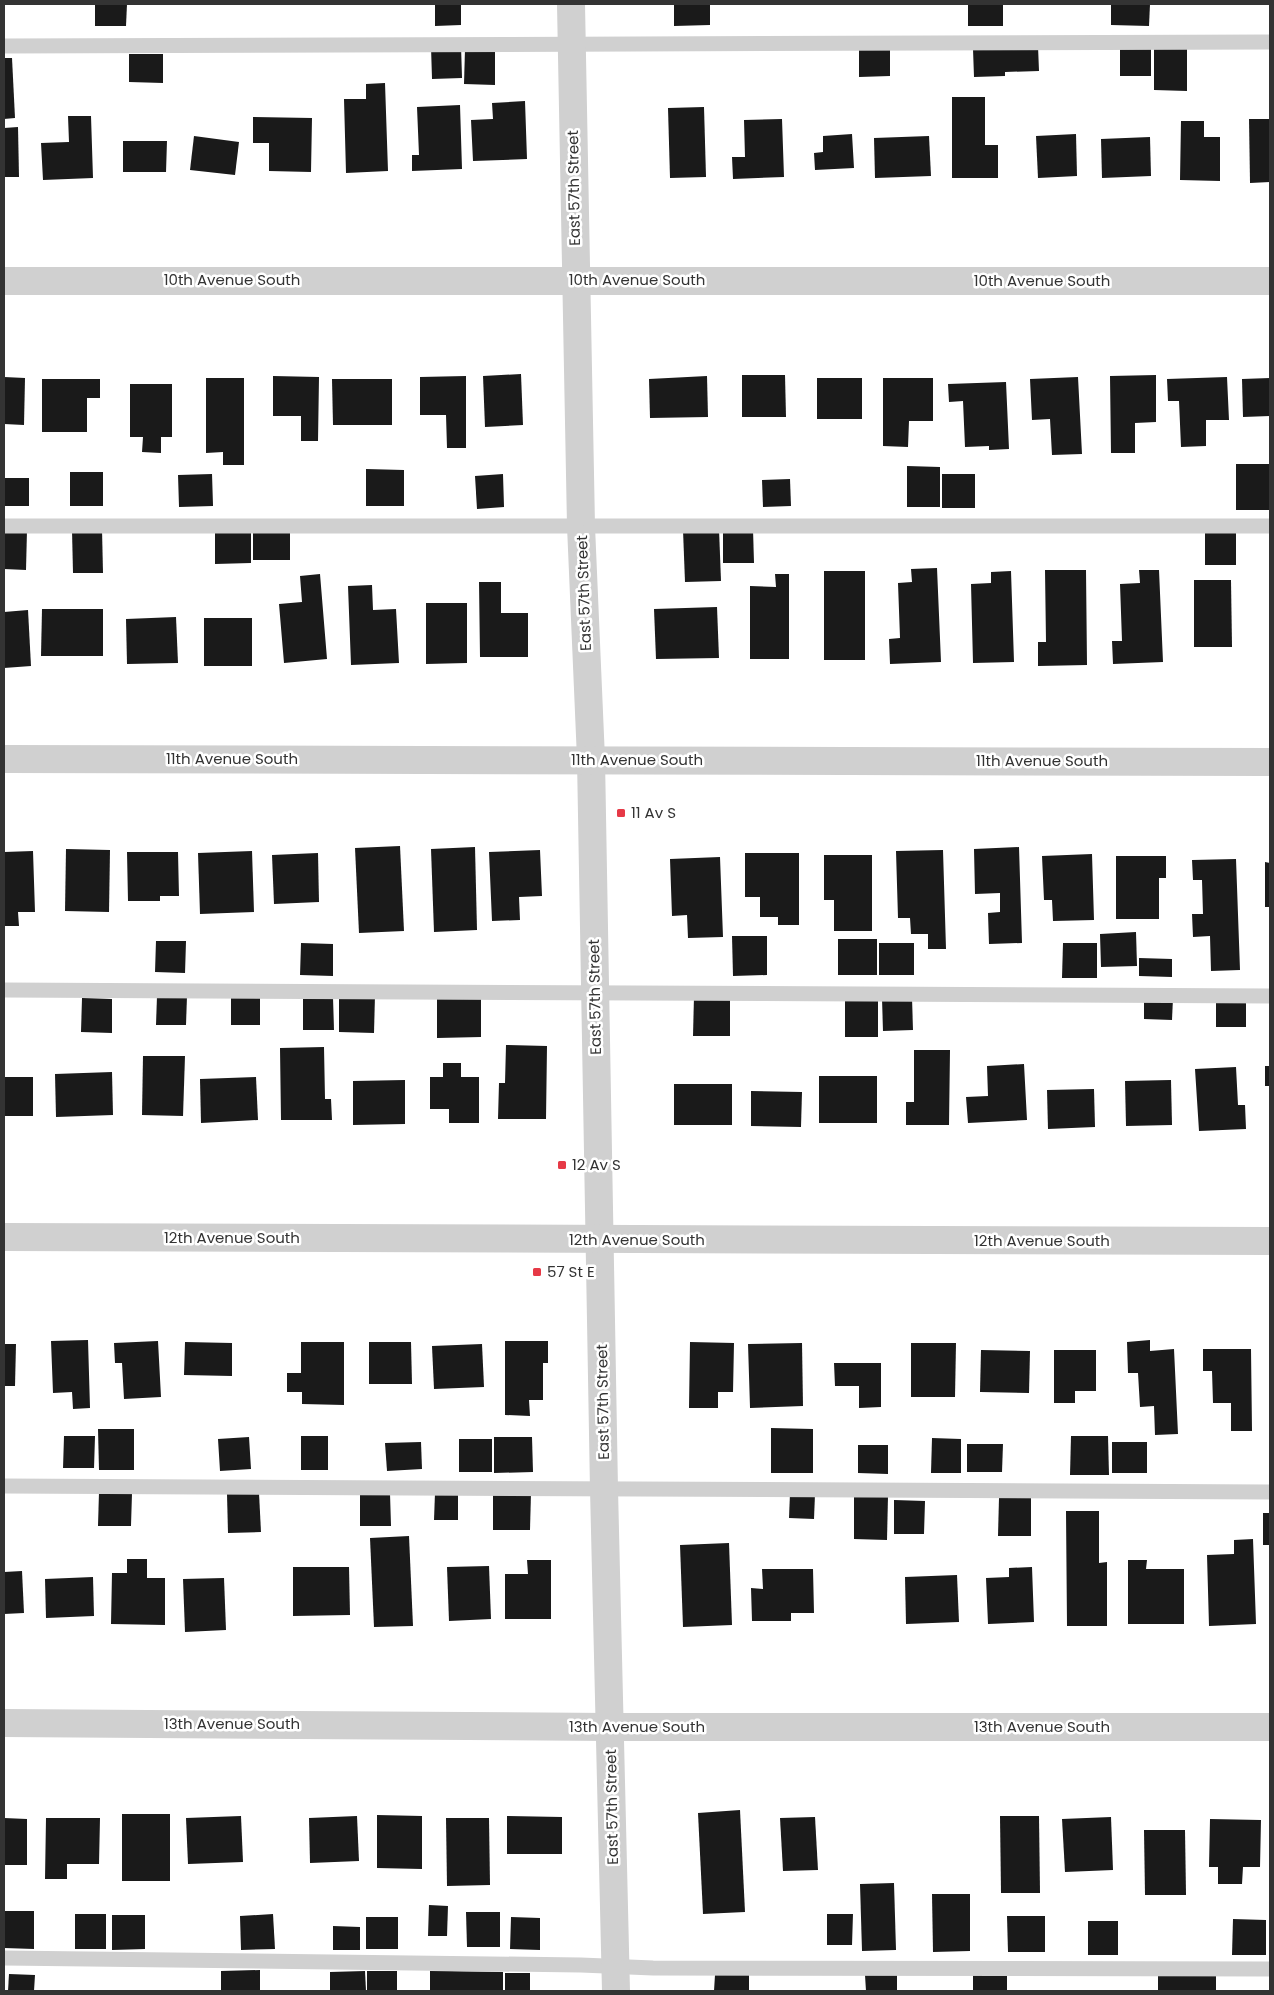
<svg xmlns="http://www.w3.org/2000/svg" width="1274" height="1995" viewBox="0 0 1274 1995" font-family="Poppins,sans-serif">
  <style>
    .building { fill: #1a1a1a }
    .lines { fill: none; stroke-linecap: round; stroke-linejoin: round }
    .lane { stroke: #d0d0d0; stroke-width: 15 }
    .street { stroke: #d0d0d0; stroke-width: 28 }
    .poi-dot { fill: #e63946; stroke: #fff; stroke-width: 2 }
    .labels { text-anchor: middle; stroke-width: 5; stroke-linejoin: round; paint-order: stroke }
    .street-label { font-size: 15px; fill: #333; stroke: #fff }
    .poi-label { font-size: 15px; fill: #333; stroke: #fff; text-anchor: start }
  </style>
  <rect width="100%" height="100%" fill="#fff"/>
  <g class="building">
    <path d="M95,4H127L126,26H95Z"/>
    <path d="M435,4H461V25L435,26Z"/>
    <path d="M674,4H710V25L674,26Z"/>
    <rect x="968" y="4" width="35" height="22"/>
    <path d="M1111,4H1150L1149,26L1111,25Z"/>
    <path d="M461,46L462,78L432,79L431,47Z"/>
    <path d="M1038,46L1039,71L1005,72V76L974,77L973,49Z"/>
    <path d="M1187,46V91L1154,90V47Z"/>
    <path d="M859,48H890V76L859,77Z"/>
    <rect x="1120" y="48" width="31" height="28"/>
    <path d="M465,49H495V85L464,84Z"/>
    <path d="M129,54H163V83L129,82Z"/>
    <path d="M4,58H12L15,118L4,119Z"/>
    <path d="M385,83L388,171L346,173L344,99H366V84Z"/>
    <path d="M952,97H985V145H998V178H952Z"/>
    <path d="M525,101L527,159L473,161L471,120L493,119L492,103Z"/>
    <path d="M460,105L462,169L412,171V155H419L417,107Z"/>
    <path d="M704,107L706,177L670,178L668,108Z"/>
    <path d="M68,116H91L93,178L43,180L41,143L69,142Z"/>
    <path d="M253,117L312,118L311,172L269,171V143H253Z"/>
    <path d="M782,119L784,177L733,179L732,157H745L744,120Z"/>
    <path d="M1249,119H1270V182L1250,183Z"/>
    <path d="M1181,121H1204V137H1220V181L1180,180Z"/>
    <path d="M18,127L19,177H4V128Z"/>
    <path d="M852,134L854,168L815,170L814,153L823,152V136Z"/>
    <path d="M1076,134L1077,176L1038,178L1036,136Z"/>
    <path d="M194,136L239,142L235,175L190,170Z"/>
    <path d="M929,136L931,176L875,178L874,138Z"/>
    <path d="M1150,137L1151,176L1102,178L1101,139Z"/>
    <path d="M123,141H167L166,172H123Z"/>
    <path d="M521,374L523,425L485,427L483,376Z"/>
    <path d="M742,375H785L786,417H742Z"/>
    <path d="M1156,375V422L1135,423V453H1111L1110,376Z"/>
    <path d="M273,376L319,377L318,441H301V416H273Z"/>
    <path d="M466,376V448H447L446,415H420V377Z"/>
    <path d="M707,376L708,417L650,418L649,379Z"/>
    <path d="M4,377L25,378L24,425L4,424Z"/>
    <path d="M1078,377L1082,454L1052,455L1050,419L1032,420L1030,379Z"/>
    <path d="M1227,377L1229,420H1206V446L1181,447L1179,401H1168L1167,379Z"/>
    <path d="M206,378H244V465H223V452L206,453Z"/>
    <rect x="817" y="378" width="45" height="41"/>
    <path d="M883,378H933V421H909L908,447L883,446Z"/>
    <path d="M1270,378V416L1243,417L1242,379Z"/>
    <path d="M42,379H100V398H87V432H42Z"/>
    <path d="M332,379H392V425H333Z"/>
    <path d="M1006,382L1009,449L989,450V446L965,447L963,401L949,402L948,384Z"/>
    <path d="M130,384H172V437H161V453L142,452L143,437H130Z"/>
    <rect x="1236" y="464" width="34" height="46"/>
    <path d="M907,466L940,467V507H907Z"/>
    <path d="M366,469L404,470V506H366Z"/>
    <rect x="70" y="472" width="33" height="34"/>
    <path d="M212,474L213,506L179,507L178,475Z"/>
    <path d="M503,474L504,507L477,509L475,476Z"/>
    <rect x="942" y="474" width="33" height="34"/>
    <rect x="4" y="478" width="25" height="28"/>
    <path d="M790,479L791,506L763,507L762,480Z"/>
    <path d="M4,528L27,530L26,570L4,569Z"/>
    <path d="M102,529L103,573H73L72,530Z"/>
    <path d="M215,529H251V563L215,564Z"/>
    <rect x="253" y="529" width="37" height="31"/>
    <path d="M719,529L721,581L685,582L683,530Z"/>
    <path d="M753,529L754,563H723V530Z"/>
    <rect x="1205" y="530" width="31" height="35"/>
    <path d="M937,568L941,662L890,664L889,639L900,638L898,583L912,582L911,569Z"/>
    <path d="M1045,570H1086L1087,665L1038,666V642H1046Z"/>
    <path d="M1139,570H1159L1163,662L1113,664L1112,641H1122L1120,584L1140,583Z"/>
    <rect x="824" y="571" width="41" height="89"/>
    <path d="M1011,571L1014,662L973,663L971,584L991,583V572Z"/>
    <path d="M320,574L327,659L284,663L279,604L302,602L300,576Z"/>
    <path d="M775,574H789V659H750V586L776,587Z"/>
    <path d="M1194,580H1231L1232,647H1194Z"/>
    <path d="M479,582H501V613H528V657H480Z"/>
    <path d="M372,585L373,610L396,609L399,663L351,665L348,586Z"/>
    <path d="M426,603H467V663L426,664Z"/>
    <path d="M717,607L719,658L656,659L654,609Z"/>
    <path d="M42,609H103V656H41Z"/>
    <path d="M28,610L31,666L4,668V612Z"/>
    <path d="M176,617L178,663L127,664L126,619Z"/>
    <rect x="204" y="618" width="48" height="48"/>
    <path d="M400,846L404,931L359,933L355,848Z"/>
    <path d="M475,847L477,930L434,932L431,849Z"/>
    <path d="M1019,847L1022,943L989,944L988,913L1000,912V893L975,894L974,849Z"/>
    <path d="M66,849L110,850L109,912L65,911Z"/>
    <path d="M540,850L542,896L519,897L520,920L492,921L489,852Z"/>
    <path d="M943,850L946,949H928V934H911L910,918H898L896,851Z"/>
    <path d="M33,851L35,912H18L19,926H4V852Z"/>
    <path d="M252,851L254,912L200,914L198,853Z"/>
    <path d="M127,852H178L179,896H160V901H128Z"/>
    <path d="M318,853L319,902L274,904L272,855Z"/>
    <path d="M745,853H799V925H778V917H760V897H745Z"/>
    <path d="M1092,854L1094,920L1053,921L1052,900H1044L1042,856Z"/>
    <path d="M824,855H872V931H834V900H824Z"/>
    <path d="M1116,856H1166V878H1159V919H1116Z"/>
    <path d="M720,857L723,937L688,938L687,915L672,916L670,859Z"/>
    <path d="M1236,859L1240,970L1211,971L1210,936L1193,937L1192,914H1203L1202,880H1193L1192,860Z"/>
    <path d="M1265,862L1270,863V907H1265Z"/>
    <path d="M1136,932L1137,966L1101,967L1100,934Z"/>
    <path d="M732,936H767V975L733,976Z"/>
    <rect x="838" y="939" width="39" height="36"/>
    <path d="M156,941H186L185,973L155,972Z"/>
    <path d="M301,943L333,944V976L300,975Z"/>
    <rect x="879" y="943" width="35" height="32"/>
    <path d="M1063,943H1097V978H1062Z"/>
    <path d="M1139,958L1172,959V977L1139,976Z"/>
    <path d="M339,995H375L374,1033L339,1032Z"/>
    <path d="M157,996H187L186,1025H156Z"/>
    <path d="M260,996V1025H231V997Z"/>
    <path d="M694,996L730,997V1036H693Z"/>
    <path d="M303,997H333L334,1030H303Z"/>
    <rect x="845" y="997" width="33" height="40"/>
    <path d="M1144,997L1173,998L1172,1020L1144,1019Z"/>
    <path d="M82,998L112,999V1033L81,1032Z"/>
    <path d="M481,998V1037L437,1038V999Z"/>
    <path d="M912,998L913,1030L883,1031L882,999Z"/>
    <rect x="1216" y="999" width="30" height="28"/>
    <path d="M506,1045L547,1046L546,1119H498L499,1083H505Z"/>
    <path d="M324,1047L325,1099H331L332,1120H281L280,1048Z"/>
    <path d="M914,1050H950L949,1125H906V1102H914Z"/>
    <path d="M143,1056H185L183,1116L142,1115Z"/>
    <path d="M443,1063H461V1077H479V1123H449V1109H430V1077H443Z"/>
    <path d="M1024,1064L1027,1120L968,1123L966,1097L988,1096L987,1066Z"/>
    <rect x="1265" y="1066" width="5" height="20"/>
    <path d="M1236,1067L1238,1105H1245L1246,1129L1199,1131L1195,1069Z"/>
    <path d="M112,1072L113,1115L56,1117L55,1074Z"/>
    <rect x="819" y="1076" width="58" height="47"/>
    <rect x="4" y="1077" width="29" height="39"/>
    <path d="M256,1077L258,1120L201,1123L200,1079Z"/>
    <path d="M405,1080V1124L353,1125V1081Z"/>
    <path d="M1171,1080L1172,1125L1126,1126L1125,1081Z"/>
    <rect x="674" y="1084" width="58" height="41"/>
    <path d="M1094,1089L1095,1127L1048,1129L1047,1090Z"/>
    <path d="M751,1091L802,1092L801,1127L751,1126Z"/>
    <path d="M88,1340L90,1408L73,1409L72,1392L53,1393L51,1341Z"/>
    <path d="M1150,1340V1351L1174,1349L1178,1434L1155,1435L1154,1406L1140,1407L1138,1373H1128L1127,1342Z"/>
    <path d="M158,1341L161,1397L124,1399L122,1363H115L114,1343Z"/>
    <path d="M505,1341H548V1363H543V1400H529L530,1416L505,1415Z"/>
    <path d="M185,1342L232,1343V1376L184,1375Z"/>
    <path d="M301,1342H344V1405L302,1404V1392H287V1373H301Z"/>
    <path d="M369,1342H411L412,1384H369Z"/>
    <path d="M690,1342L734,1343L733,1392H718V1408H689Z"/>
    <path d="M802,1343L803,1406L750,1408L748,1344Z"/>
    <path d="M911,1343H956L955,1397H911Z"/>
    <path d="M4,1344H16L15,1386H4Z"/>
    <path d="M482,1344L484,1387L434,1389L432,1346Z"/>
    <path d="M1203,1349H1251L1252,1431H1231V1403H1213L1212,1371H1203Z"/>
    <path d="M981,1350L1030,1351L1029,1393L980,1392Z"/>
    <path d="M1054,1350H1096V1391H1075V1403H1054Z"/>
    <path d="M834,1363H881V1407L859,1408V1386H835Z"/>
    <path d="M771,1428L813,1429V1473H771Z"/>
    <path d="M98,1429H134V1470H99Z"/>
    <path d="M64,1436H95L94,1468H63Z"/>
    <rect x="301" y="1436" width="27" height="34"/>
    <path d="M1071,1436H1108L1109,1475H1070Z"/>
    <path d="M249,1437L251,1469L220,1471L218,1439Z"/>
    <path d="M494,1437H532L533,1472L494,1473Z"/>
    <path d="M932,1438L961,1439V1473H931Z"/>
    <rect x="459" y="1439" width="33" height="33"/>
    <path d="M421,1442L422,1469L387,1471L385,1443Z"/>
    <rect x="1112" y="1442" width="35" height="31"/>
    <path d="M967,1444H1003L1002,1472H967Z"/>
    <path d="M858,1445H888V1474L858,1473Z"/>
    <path d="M99,1492L132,1493L131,1526H98Z"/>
    <path d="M259,1493L261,1532L228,1533L227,1494Z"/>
    <path d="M360,1493H390L391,1526H360Z"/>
    <path d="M435,1493H458V1520H434Z"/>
    <path d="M493,1493H531L530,1530H493Z"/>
    <path d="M790,1493L815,1494L814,1519L789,1518Z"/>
    <path d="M854,1495L888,1496L887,1540L854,1539Z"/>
    <path d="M999,1498H1031V1536H998Z"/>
    <path d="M894,1500L925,1501L924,1534H894Z"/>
    <path d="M1066,1511H1099V1563L1107,1562V1626H1067Z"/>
    <rect x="1263" y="1513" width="7" height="32"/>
    <path d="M409,1536L413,1626L374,1627L370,1538Z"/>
    <path d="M1253,1539L1256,1624L1209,1626L1207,1555L1234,1554V1540Z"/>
    <path d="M729,1543L732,1625L683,1627L680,1545Z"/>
    <path d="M127,1559H147V1578H165V1625L111,1624L112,1573H127Z"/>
    <path d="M527,1560H551V1619H505V1574H528Z"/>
    <path d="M1128,1560H1147L1146,1569H1184V1624H1128Z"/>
    <path d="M489,1566L491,1619L449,1621L447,1567Z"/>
    <path d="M293,1567H349L350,1615L293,1616Z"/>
    <path d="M1032,1567L1034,1622L988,1624L986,1578L1009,1577V1568Z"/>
    <path d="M762,1569H813L814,1613H791V1621H752L751,1588L763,1589Z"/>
    <path d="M22,1571L24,1613L4,1614V1572Z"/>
    <path d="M957,1575L959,1622L906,1624L905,1577Z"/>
    <path d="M93,1577L94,1616L46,1618L45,1579Z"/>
    <path d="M224,1578L226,1630L185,1632L183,1579Z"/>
    <path d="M740,1810L745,1912L703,1914L698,1813Z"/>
    <rect x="122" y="1814" width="48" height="67"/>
    <path d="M377,1815L422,1816V1869L377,1868Z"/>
    <path d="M241,1816L243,1862L188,1864L186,1818Z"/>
    <path d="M357,1816L359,1861L310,1863L309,1818Z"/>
    <path d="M507,1816L562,1817V1854H507Z"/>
    <path d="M1000,1816H1039L1040,1893H1001Z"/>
    <path d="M815,1817L818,1870L783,1871L780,1818Z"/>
    <path d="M1111,1817L1113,1870L1065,1872L1062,1819Z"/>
    <path d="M4,1818L27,1819V1865H4Z"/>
    <path d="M46,1818H100L99,1864H67V1879H45Z"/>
    <path d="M446,1818H489L490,1885L447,1886Z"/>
    <path d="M1210,1819L1261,1820L1260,1867H1243L1242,1884H1218V1867H1209Z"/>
    <path d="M1144,1830H1185L1186,1895H1145Z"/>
    <path d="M894,1883L896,1950L862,1951L860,1884Z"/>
    <path d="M932,1894H970V1951L933,1952Z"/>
    <path d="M429,1905L448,1906L447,1936H428Z"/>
    <path d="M4,1911H34V1949L4,1948Z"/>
    <path d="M466,1912H500V1947H467Z"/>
    <rect x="75" y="1914" width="31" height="35"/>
    <path d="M273,1914L275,1949L241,1950L240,1916Z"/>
    <path d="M827,1914H853L852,1945H827Z"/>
    <path d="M112,1915H145V1949L112,1950Z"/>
    <path d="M1007,1916H1045V1952H1008Z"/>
    <rect x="366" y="1917" width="32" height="32"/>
    <path d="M511,1917L540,1918V1950L510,1949Z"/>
    <path d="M1233,1919L1266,1920V1955H1232Z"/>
    <rect x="1088" y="1921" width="30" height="34"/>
    <path d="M333,1926L360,1927V1950H333Z"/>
    <path d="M260,1970V1991H221V1971Z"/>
    <path d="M365,1971L366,1991H330V1972Z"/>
    <rect x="367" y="1971" width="30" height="20"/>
    <path d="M430,1971L503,1972V1991H430Z"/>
    <rect x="505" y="1973" width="25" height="18"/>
    <path d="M9,1974L35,1975L34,1991H8Z"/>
    <path d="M897,1974V1991H866L865,1975Z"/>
    <path d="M715,1975H749V1991H714Z"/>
    <rect x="973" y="1975" width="34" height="16"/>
    <path d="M1158,1975L1216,1976V1991H1158Z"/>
  </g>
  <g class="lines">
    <g class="lane">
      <path d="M4,46L1270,42"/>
      <path d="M4,526H1270"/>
      <path d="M4,990L1270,996"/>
      <path d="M4,1486L1270,1492"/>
      <path d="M4,1958L581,1965L653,1968L1270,1969"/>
    </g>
    <g class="street">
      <path d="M571,4L581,526L591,759L604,1489L616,1991"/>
      <path d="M4,281H1270"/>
      <path d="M4,759L1270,762"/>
      <path d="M4,1237L1270,1241"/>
      <path d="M4,1723L610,1727H1270"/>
    </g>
  </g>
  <g class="poi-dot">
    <rect x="616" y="808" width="10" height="10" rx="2.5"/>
    <rect x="557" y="1160" width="10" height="10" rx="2.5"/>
    <rect x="532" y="1267" width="10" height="10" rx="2.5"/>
  </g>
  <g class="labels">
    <g class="street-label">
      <text transform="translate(574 188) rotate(-91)" y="5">East 57th Street</text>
      <text x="232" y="285">10th Avenue South</text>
      <text x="637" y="285">10th Avenue South</text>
      <text x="1042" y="286">10th Avenue South</text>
      <text transform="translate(584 593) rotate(-92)" y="5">East 57th Street</text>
      <text x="232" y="764">11th Avenue South</text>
      <text x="637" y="765">11th Avenue South</text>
      <text x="1042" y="766">11th Avenue South</text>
      <text transform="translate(595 997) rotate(-91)" y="5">East 57th Street</text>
      <text x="232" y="1243">12th Avenue South</text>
      <text x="637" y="1245">12th Avenue South</text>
      <text x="1042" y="1246">12th Avenue South</text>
      <text transform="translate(603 1402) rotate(-91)" y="5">East 57th Street</text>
      <text x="232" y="1729">13th Avenue South</text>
      <text x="637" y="1732">13th Avenue South</text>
      <text x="1042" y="1732">13th Avenue South</text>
      <text transform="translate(612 1807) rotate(-91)" y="5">East 57th Street</text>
    </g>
    <g class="poi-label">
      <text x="631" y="818">11 Av S</text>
      <text x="572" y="1170">12 Av S</text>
      <text x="547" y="1277">57 St E</text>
    </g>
  </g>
  <rect width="1274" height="1995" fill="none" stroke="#333333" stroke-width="10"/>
</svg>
